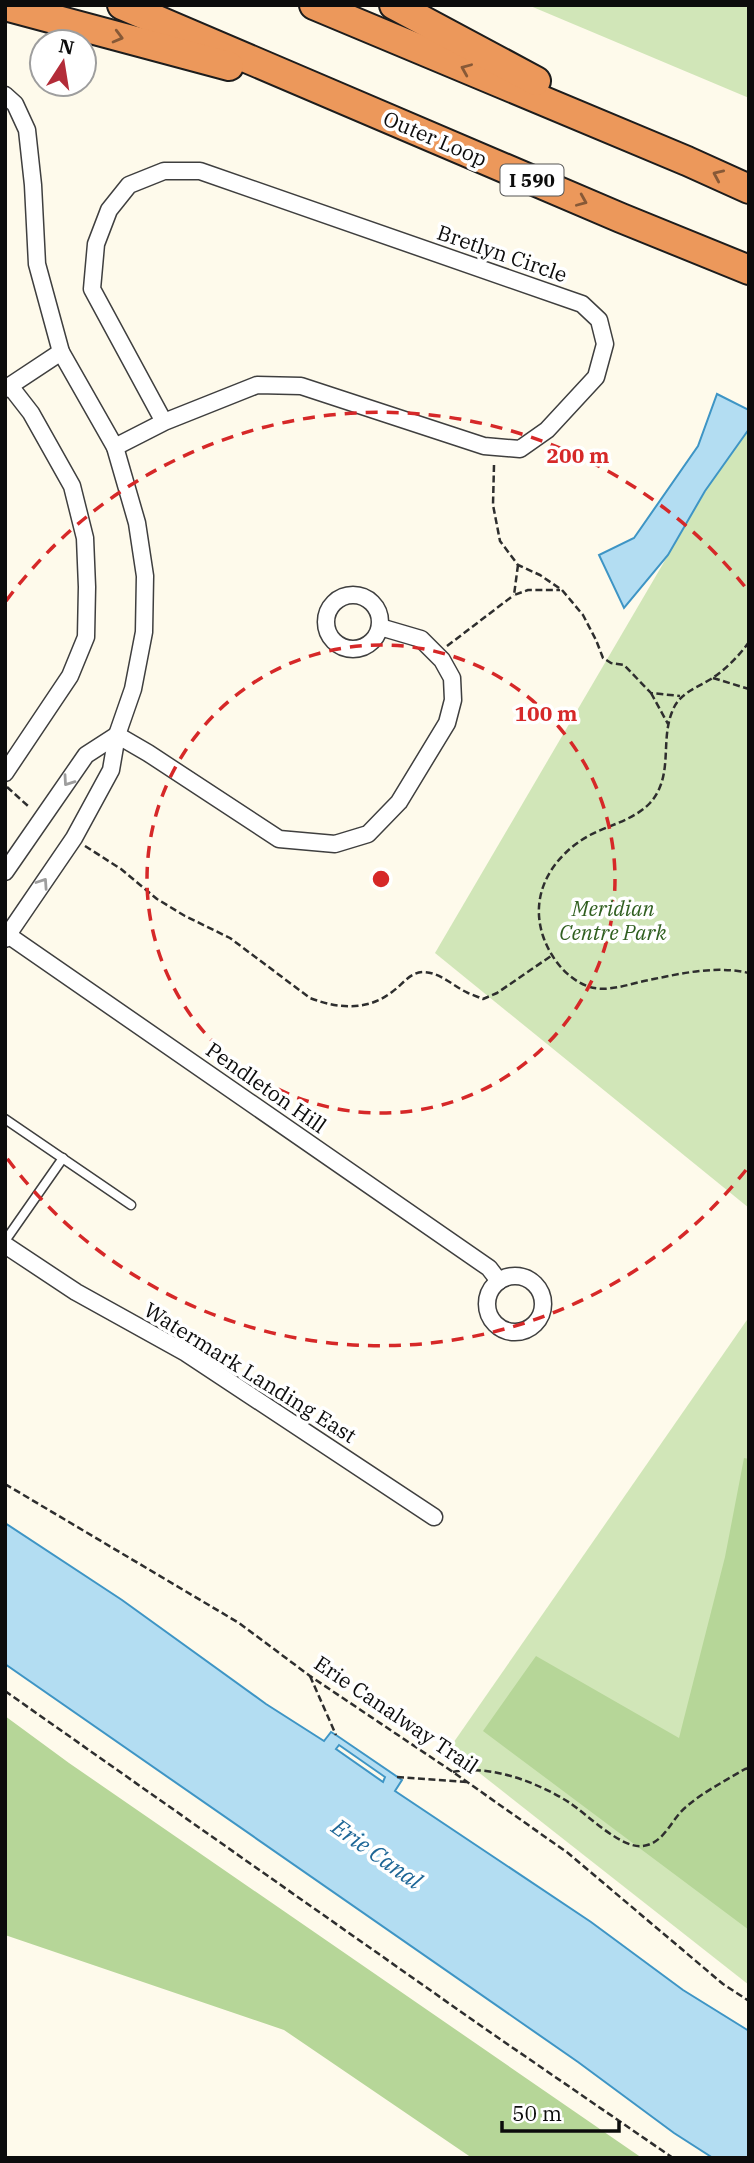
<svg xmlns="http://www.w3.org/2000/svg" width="754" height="2163" viewBox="0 0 754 2163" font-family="'IBM Plex Serif',serif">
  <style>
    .green { fill: #d1e6b8 }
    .forest { fill: #b6d698 }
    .water { fill: #b3ddf2; stroke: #3e95c5; stroke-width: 2; fill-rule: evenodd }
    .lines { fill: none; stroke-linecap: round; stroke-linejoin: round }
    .lane-casing { stroke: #3f3f3f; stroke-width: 11 }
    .street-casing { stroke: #3f3f3f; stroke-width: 19 }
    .highway-casing { stroke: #1d1d1d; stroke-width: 32 }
    .path { stroke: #2e2e2e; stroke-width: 2.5; stroke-dasharray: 7 3.5; stroke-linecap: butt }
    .lane { stroke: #fff; stroke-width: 8 }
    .street { stroke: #fff; stroke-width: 16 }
    .highway { stroke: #ec985b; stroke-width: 28 }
    .oneway { stroke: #875937 }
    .oneway2 { stroke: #9e9e9e }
    .ring { fill: none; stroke: #d62828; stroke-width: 3.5; stroke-dasharray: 12 9 }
    .labels { text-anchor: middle; stroke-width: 7; stroke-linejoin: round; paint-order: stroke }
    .shield { fill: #fff; stroke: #555; stroke-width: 2 }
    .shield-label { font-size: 19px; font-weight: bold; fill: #0c0c0c }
    .street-label { font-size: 21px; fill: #0c0c0c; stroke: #fff }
    .park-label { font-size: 21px; font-style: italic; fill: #305f20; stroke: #fff }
    .water-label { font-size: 23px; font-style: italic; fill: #1d6696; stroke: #fff }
    .centre { fill: #d62828; stroke: #fff; stroke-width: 3.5 }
    .ring-label { font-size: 21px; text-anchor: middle; font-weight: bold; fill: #d62828; stroke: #fff; stroke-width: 7; stroke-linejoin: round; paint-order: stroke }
  </style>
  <rect width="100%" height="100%" fill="#fefaeb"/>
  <g class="green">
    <path d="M528,5H749V98Z"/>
    <path d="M749,417V1208L435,953Z"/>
    <path d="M749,1317V1985L449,1749Z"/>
  </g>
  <g class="forest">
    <path d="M744,1458L749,1459V1930L483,1731L536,1656L679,1738L725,1557Z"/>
    <path d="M5,1716L69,1763L642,2158H472L284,2030L5,1935Z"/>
  </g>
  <g class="water">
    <path d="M717,394L749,410V429L705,491L668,555L624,608L599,555L634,538L698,446Z"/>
    <path d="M5,1523L122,1600L266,1704L324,1741L331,1732L336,1735L402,1780L395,1791L591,1922L683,1990L749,2031V2158H713L674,2133L578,2062L5,1664ZM339,1745L385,1777L383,1782L336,1749Z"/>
  </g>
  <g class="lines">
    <g class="lane-casing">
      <g id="lane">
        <path d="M5,1119L131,1205"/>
        <path d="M5,1241L63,1158"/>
      </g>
    </g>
    <g class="street-casing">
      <g id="street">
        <path d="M5,95L15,104L27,130L33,185L37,264L61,352L115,447L137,523L145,576L144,632L133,689L117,735L111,770L74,838L5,939"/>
        <path d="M5,389L61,352"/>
        <path d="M115,447L164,422L257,385L301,386L484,446L520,449L547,430L596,377L605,344L599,320L582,304L200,171H164L129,185L109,210L96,244L92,289L164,422"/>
        <circle cx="353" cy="622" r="27"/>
        <path d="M117,735L148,753L279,839L335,844L368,834L399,802L447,723L453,700L452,678L442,660L421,639L380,627"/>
        <path d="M5,773L70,676L86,637L87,587L85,538L72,486L31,413L10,386"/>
        <path d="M5,872L86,755L117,735"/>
        <path d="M5,933L489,1268L499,1281"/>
        <path d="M5,1245L76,1292L186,1353L434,1517"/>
        <circle cx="515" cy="1304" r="28"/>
      </g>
    </g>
    <g class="highway-casing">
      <g id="highway">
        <path d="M122,5L621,218L749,270"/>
        <path d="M314,5L687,161L749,189"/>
        <path d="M394,5L536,81"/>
        <path d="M5,6L229,66"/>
      </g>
    </g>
    <g class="path">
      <path d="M494,465L493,505L500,541L518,565L540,575L562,590L583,615L596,640L603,658L611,663L624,665L651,693L680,696"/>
      <path d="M518,565L514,595L528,590H560"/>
      <path d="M749,642C739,656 725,670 711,679C695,689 679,693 672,712C660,742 674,776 650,803C634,820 609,825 590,835C552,856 529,894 543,936C550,957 566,978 587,986C605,993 626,985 644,981C679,974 714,965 749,973"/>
      <path d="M447,646L514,595"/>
      <path d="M713,678L749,689"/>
      <path d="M651,693L668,724"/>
      <path d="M7,787L28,806"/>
      <path d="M85,846L121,869L157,899L185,916L230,938L310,998C339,1009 367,1011 392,992C403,984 410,972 424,972C441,973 453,986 468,993C473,995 478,997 483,999L497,993L551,956"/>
      <path d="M5,1484L239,1623L310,1676L453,1772L568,1853L723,1984L749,2001"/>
      <path d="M310,1676L336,1735"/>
      <path d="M5,1691L484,2028L673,2158"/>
      <path d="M453,1772C491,1764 539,1783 570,1803C588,1815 621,1849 643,1846C665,1843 671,1819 686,1807C703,1792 725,1781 745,1769L749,1768"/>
      <path d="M397,1777L467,1782"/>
    </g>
    <use href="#lane" class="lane"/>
    <use href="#street" class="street"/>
    <use href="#highway" class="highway"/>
  </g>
  <defs><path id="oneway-chevron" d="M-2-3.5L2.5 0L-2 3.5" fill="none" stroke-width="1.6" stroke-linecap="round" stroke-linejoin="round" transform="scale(1.75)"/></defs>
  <g class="oneway">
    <use href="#oneway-chevron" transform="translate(118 37) rotate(15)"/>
    <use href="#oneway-chevron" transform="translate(466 69) rotate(-157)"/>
    <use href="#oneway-chevron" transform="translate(718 175) rotate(-156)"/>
    <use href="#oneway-chevron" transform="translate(582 201) rotate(23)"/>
  </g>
  <g class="oneway2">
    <use href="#oneway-chevron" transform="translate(68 781) rotate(125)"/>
    <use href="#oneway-chevron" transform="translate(43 883) rotate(-56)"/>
  </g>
  <g class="ring">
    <circle cx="381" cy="879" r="234"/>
    <path d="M746 1170A467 467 0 0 1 6 1157M6 601A467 467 0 0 1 746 588"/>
  </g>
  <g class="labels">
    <rect class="shield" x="500.5" y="164.5" width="63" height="31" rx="5"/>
    <g class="shield-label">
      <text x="532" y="187">I 590</text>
    </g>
    <g class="street-label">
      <text transform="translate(435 139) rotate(23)" y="7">Outer Loop</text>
      <text transform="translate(502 254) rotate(19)" y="7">Bretlyn Circle</text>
      <text transform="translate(266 1088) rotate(35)" y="7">Pendleton Hill</text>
      <text transform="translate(250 1373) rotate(32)" y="7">Watermark Landing East</text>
      <text transform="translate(396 1715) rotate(34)" y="7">Erie Canalway Trail</text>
    </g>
    <g class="park-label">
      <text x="613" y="916">Meridian<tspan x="613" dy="24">Centre Park</tspan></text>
    </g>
    <g class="water-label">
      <text transform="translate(377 1854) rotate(35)" y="8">Erie Canal</text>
    </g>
  </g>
  <circle cx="381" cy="879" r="10" class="centre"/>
  <g class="ring-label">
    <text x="578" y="463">200 m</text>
    <text x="546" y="721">100 m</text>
  </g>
  <rect width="754" height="2163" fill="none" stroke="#0c0c0c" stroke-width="14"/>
  <g transform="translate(63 63) rotate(12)"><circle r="33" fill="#ffffff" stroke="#9e9e9e" stroke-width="2"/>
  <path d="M0-5L12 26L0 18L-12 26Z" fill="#b32c38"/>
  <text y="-10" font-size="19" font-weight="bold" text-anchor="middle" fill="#0c0c0c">N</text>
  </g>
  <path d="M502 2121v10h117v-10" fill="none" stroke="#0c0c0c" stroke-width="3.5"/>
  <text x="512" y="2121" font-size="21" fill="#0c0c0c" stroke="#ffffff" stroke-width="5" paint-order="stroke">50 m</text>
</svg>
